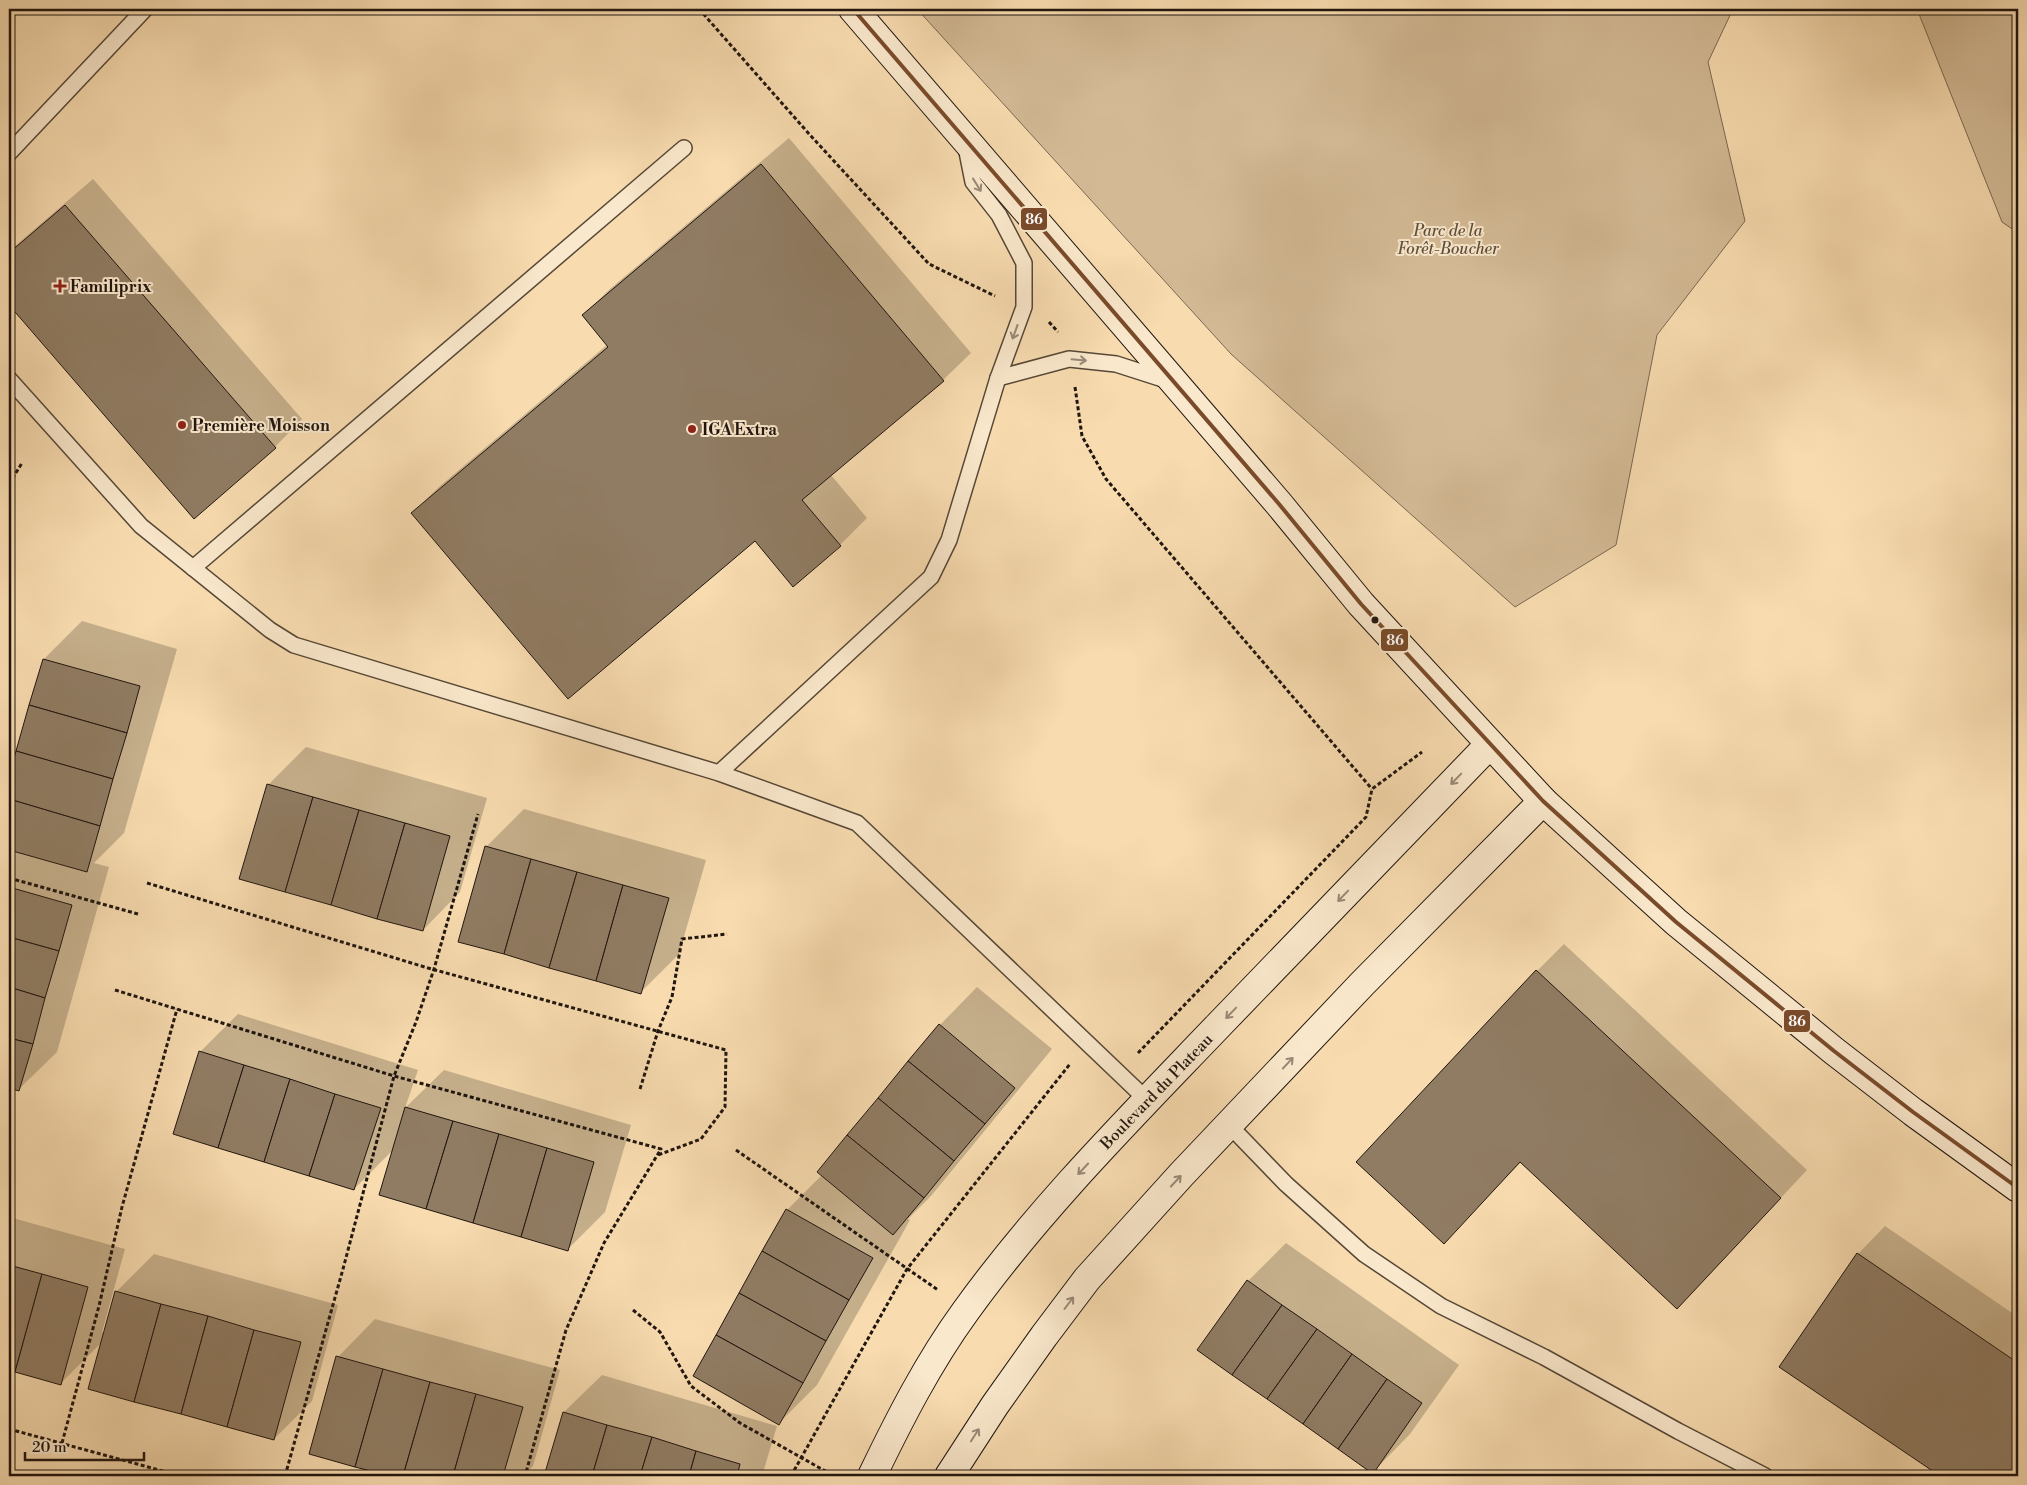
<svg xmlns="http://www.w3.org/2000/svg" width="2027" height="1485" viewBox="0 0 2027 1485" font-family="'Libre Bodoni',serif">
  <style>
    .green { fill: #d3ba95; stroke: #7a6852 }
    .shadow { fill: #0003 }
    .building { fill: #907c63; stroke: #20150f }
    .lines { fill: none; stroke-linecap: round; stroke-linejoin: round }
    .lane-casing { stroke: #564737; stroke-width: 18 }
    .secondary-casing { stroke: #20150f; stroke-width: 30 }
    .path { stroke: #20150f; stroke-width: 3; stroke-dasharray: 4 2.5; stroke-linecap: butt }
    .lane { stroke: #fae8cc; stroke-width: 15 }
    .secondary { stroke: #fae8cc; stroke-width: 28 }
    .bus-1-casing { stroke: #fae8cc; stroke-width: 8 }
    .bus-1 { stroke: #7a4b2a; stroke-width: 4 }
    .oneway { stroke: #988977 }
    .poi-dot { fill: #8f2418; stroke: #fae8cc; stroke-width: 2 }
    .bus-dot { fill: #20150f; stroke: #fae8cc; stroke-width: 2 }
    .labels { text-anchor: middle; stroke-width: 4; stroke-linejoin: round; paint-order: stroke }
    .park-label { font-size: 16px; font-style: italic; fill: #5f4f3e; stroke: #fae8cc }
    .poi-label { font-size: 16px; font-weight: bold; fill: #20150f; stroke: #fae8cc; text-anchor: start }
    .street-label { font-size: 16px; fill: #20150f; stroke: #fae8cc }
    .line-badge { stroke: #fae8cc; stroke-width: 2 }
    .badge-label { font-size: 14px; text-anchor: middle; font-weight: bold; fill: #fff }
  </style>
  <rect width="100%" height="100%" fill="#f8dcb0"/>
  <filter id="stains"><feTurbulence type="fractalNoise" baseFrequency=".004" numOctaves="4"/><feColorMatrix values="0 0 0 0 .2 0 0 0 0 .09 0 0 0 0 .02 0 0 0 .5 -.17"/></filter>
  <radialGradient id="worn" r=".72"><stop offset=".6" stop-color="#630" stop-opacity="0"/><stop offset="1" stop-color="#630" stop-opacity=".3"/></radialGradient>
  <g class="green">
    <path d="M917,9H1733L1708,62L1745,221L1657,335L1616,545L1515,607L1231,354Z"/>
    <path d="M1917,9H2018V233L2002,222Z"/>
  </g>
  <g class="shadow">
    <path d="M789,138L971,353L943,380L831,475L867,518L840,545L412,513L440,486L608,344L583,315L611,288Z"/>
    <path d="M93,179L302,419L275,447L194,517L9,303V251Z"/>
    <path d="M82,621L177,649L124,833L94,863L109,867L57,1052L19,1089L9,1087V781L44,659Z"/>
    <path d="M306,747L487,798L460,892L423,930L268,785Z"/>
    <path d="M524,809L706,860L679,954L641,992L486,847Z"/>
    <path d="M1564,944L1807,1170L1704,1280L1521,1162L1444,1242L1537,971Z"/>
    <path d="M977,987L1052,1049L931,1196L908,1219L910,1220L817,1385L779,1423L787,1210L822,1175L940,1025Z"/>
    <path d="M238,1014L418,1070L405,1108L444,1070L631,1125L605,1212L568,1249L394,1149L354,1189L200,1052Z"/>
    <path d="M9,1217L125,1249L102,1332L105,1333L116,1292L154,1254L338,1305L312,1401L274,1439L102,1342L61,1383L9,1369Z"/>
    <path d="M1885,1226L2018,1317V1476H1942L1781,1367L1858,1254Z"/>
    <path d="M1286,1243L1459,1365L1410,1434L1373,1472L1248,1281Z"/>
    <path d="M375,1319L560,1370L533,1466L523,1476H395L311,1453L338,1357Z"/>
    <path d="M602,1375L777,1426L762,1476H545L564,1412Z"/>
  </g>
  <g class="building">
    <path d="M761,164L944,381L802,500L841,546L793,587L755,541L568,699L411,513L608,347L582,315Z"/>
    <path d="M65,205L276,448L194,519L9,305V253Z"/>
    <path d="M43,659L140,686L127,733L29,705Z"/>
    <path d="M29,705L127,733L113,779L16,751Z"/>
    <path d="M16,751L113,779L100,826L9,799V777Z"/>
    <path d="M267,784L313,797L285,892L239,879Z"/>
    <path d="M313,797L359,810L331,905L285,892Z"/>
    <path d="M9,799L100,826L87,872L9,850Z"/>
    <path d="M359,810L405,823L377,919L331,905Z"/>
    <path d="M405,823L450,836L423,931L377,919Z"/>
    <path d="M485,846L531,859L504,954L458,942Z"/>
    <path d="M531,859L577,872L549,968L504,954Z"/>
    <path d="M577,872L623,885L596,981L549,968Z"/>
    <path d="M623,885L669,898L641,994L596,981Z"/>
    <path d="M9,887L72,905L59,951L9,937Z"/>
    <path d="M9,937L59,951L45,998L9,987Z"/>
    <path d="M1536,970L1781,1198L1677,1309L1520,1162L1444,1244L1356,1162Z"/>
    <path d="M9,987L45,998L33,1044L9,1038Z"/>
    <path d="M939,1024L1015,1088L985,1124L908,1061Z"/>
    <path d="M9,1038L33,1044L19,1091L9,1088Z"/>
    <path d="M199,1051L244,1065L218,1148L173,1134Z"/>
    <path d="M908,1061L985,1124L954,1161L878,1098Z"/>
    <path d="M244,1065L290,1079L264,1162L218,1148Z"/>
    <path d="M290,1079L335,1094L309,1176L264,1162Z"/>
    <path d="M335,1094L381,1108L354,1190L309,1176Z"/>
    <path d="M878,1098L954,1161L924,1198L847,1135Z"/>
    <path d="M405,1107L453,1121L426,1209L379,1195Z"/>
    <path d="M453,1121L499,1134L473,1223L426,1209Z"/>
    <path d="M499,1134L547,1148L521,1237L473,1223Z"/>
    <path d="M847,1135L924,1198L893,1235L817,1172Z"/>
    <path d="M547,1148L594,1162L568,1251L521,1237Z"/>
    <path d="M786,1209L873,1258L849,1300L762,1251Z"/>
    <path d="M762,1251L849,1300L826,1341L739,1293Z"/>
    <path d="M1857,1253L2018,1363V1476H1940L1779,1367Z"/>
    <path d="M9,1265L42,1274L15,1372L9,1370Z"/>
    <path d="M42,1274L88,1287L61,1385L15,1372Z"/>
    <path d="M1247,1280L1282,1305L1232,1375L1197,1350Z"/>
    <path d="M115,1291L161,1304L134,1402L88,1389Z"/>
    <path d="M739,1293L826,1341L803,1383L716,1335Z"/>
    <path d="M161,1304L208,1316L181,1414L134,1402Z"/>
    <path d="M1282,1305L1317,1329L1267,1399L1232,1375Z"/>
    <path d="M208,1316L254,1330L227,1427L181,1414Z"/>
    <path d="M1317,1329L1352,1354L1303,1424L1267,1399Z"/>
    <path d="M254,1330L301,1342L274,1440L227,1427Z"/>
    <path d="M716,1335L803,1383L779,1425L693,1376Z"/>
    <path d="M1352,1354L1387,1379L1338,1449L1303,1424Z"/>
    <path d="M336,1356L383,1369L355,1467L309,1454Z"/>
    <path d="M383,1369L430,1382L403,1476H391L355,1467Z"/>
    <path d="M1387,1379L1422,1403L1373,1474L1338,1449Z"/>
    <path d="M430,1382L476,1394L453,1476H403Z"/>
    <path d="M476,1394L523,1407L503,1476H453Z"/>
    <path d="M563,1412L607,1425L592,1476H544Z"/>
    <path d="M607,1425L652,1437L640,1476H592Z"/>
    <path d="M652,1437L696,1451L689,1476H640Z"/>
    <path d="M696,1451L740,1464L737,1476H689Z"/>
  </g>
  <g class="lines">
    <g class="lane-casing">
      <g id="lane">
        <path d="M9,153L145,9"/>
        <path d="M998,378L1069,359L1116,364L1169,381"/>
        <path d="M9,379L141,526L270,630L294,645L719,773L857,823L1147,1100"/>
        <path d="M193,568L684,148"/>
        <path d="M719,773L931,577L949,540L998,378L1024,307V263L999,215L973,182L966,147"/>
        <path d="M1229,1125L1286,1184L1364,1254L1441,1306L1544,1357L1678,1431L1765,1476"/>
      </g>
    </g>
    <g class="secondary-casing">
      <g id="secondary">
        <path d="M853,9L1279,504L1361,604L1543,801L1676,922L1834,1051L1913,1112L2018,1188"/>
        <path d="M872,1476C899,1420 928,1363 965,1312C1039,1209 1130,1118 1218,1026C1309,932 1399,838 1490,744"/>
        <path d="M949,1476L995,1405L1044,1336L1087,1279L1181,1175L1362,984L1543,801"/>
      </g>
    </g>
    <g class="path">
      <path d="M699,9L810,135L929,264L995,296"/>
      <path d="M1049,322L1058,332"/>
      <path d="M1075,387L1082,436L1106,479L1372,789"/>
      <path d="M9,484L22,463"/>
      <path d="M9,878L138,914"/>
      <path d="M147,883L428,968L726,1050L725,1107L701,1139L658,1155"/>
      <path d="M115,990L394,1076L661,1149L604,1243L566,1330L525,1476"/>
      <path d="M1138,1053L1366,817L1372,789L1422,752"/>
      <path d="M640,1089L658,1031L672,997L682,939L727,934"/>
      <path d="M736,1150L938,1290"/>
      <path d="M633,1310L660,1332L691,1386L740,1423L834,1476"/>
      <path d="M9,1429L181,1476"/>
      <path d="M62,1443L99,1306L122,1207L177,1009"/>
      <path d="M285,1476L343,1269L394,1076L416,1022L434,969L478,814"/>
      <path d="M791,1476L907,1269L1070,1064"/>
    </g>
    <use href="#lane" class="lane"/>
    <use href="#secondary" class="secondary"/>
    <g class="bus-1-casing">
      <path id="bus-1" d="M853,9L1279,504L1361,604L1543,801L1676,922L1834,1051L1913,1112L2018,1188"/>
    </g>
    <use href="#bus-1" class="bus-1"/>
  </g>
  <defs><path id="oneway-shaft" d="M-6 0H5M1.5-3L5.5 0L1.5 3" fill="none" stroke-width="1.6" stroke-linecap="round" stroke-linejoin="round" transform="scale(1.25)"/></defs>
  <g class="oneway">
    <use href="#oneway-shaft" transform="translate(977 185) rotate(58)"/>
    <use href="#oneway-shaft" transform="translate(1015 332) rotate(110)"/>
    <use href="#oneway-shaft" transform="translate(1079 360) rotate(5)"/>
    <use href="#oneway-shaft" transform="translate(1456 779) rotate(134)"/>
    <use href="#oneway-shaft" transform="translate(1343 896) rotate(134)"/>
    <use href="#oneway-shaft" transform="translate(1231 1013) rotate(134)"/>
    <use href="#oneway-shaft" transform="translate(1288 1063) rotate(-47)"/>
    <use href="#oneway-shaft" transform="translate(1083 1169) rotate(133)"/>
    <use href="#oneway-shaft" transform="translate(1176 1181) rotate(-47)"/>
    <use href="#oneway-shaft" transform="translate(1069 1303) rotate(-53)"/>
    <use href="#oneway-shaft" transform="translate(975 1435) rotate(-57)"/>
  </g>
  <g class="poi-dot">
    <path d="M57.5 278.5h5v5h5v5h-5v5h-5v-5h-5v-5h5z"/>
    <circle cx="182" cy="425" r="5"/>
    <circle cx="692" cy="429" r="5"/>
  </g>
  <circle class="bus-dot" cx="1375" cy="620" r="4.5"/>
  <g class="labels">
    <g class="park-label">
      <text x="1448" y="236">Parc de la<tspan x="1448" dy="18">Forêt-Boucher</tspan></text>
    </g>
    <g class="poi-label">
      <text x="70" y="292">Familiprix</text>
      <text x="192" y="431">Première Moisson</text>
      <text x="702" y="435">IGA Extra</text>
    </g>
    <g class="street-label">
      <text transform="translate(1156 1091) rotate(-46)" y="6">Boulevard du Plateau</text>
    </g>
  </g>
  <g class="line-badge">
    <rect x="1020" y="207" width="28" height="24" rx="5" fill="#7a4b2a"/>
    <rect x="1380" y="628" width="29" height="24" rx="5" fill="#7a4b2a"/>
    <rect x="1783" y="1009" width="28" height="24" rx="5" fill="#7a4b2a"/>
  </g>
  <g class="badge-label">
    <text x="1034" y="224">86</text>
    <text x="1395" y="645">86</text>
    <text x="1797" y="1026">86</text>
  </g>
  <rect width="2027" height="1485" fill="none" stroke="#f8dcb0" stroke-width="30"/>
  <rect x="10" y="10" width="2007" height="1465" fill="none" stroke="#20150f" stroke-width="2.5"/>
  <rect x="15" y="15" width="1997" height="1455" fill="none" stroke="#20150f"/>
  <path d="M25 1452v8h119v-8" fill="none" stroke="#20150f" stroke-width="2.5"/>
  <text x="32" y="1452" font-size="15" fill="#20150f" stroke="#fae8cc" stroke-width="4" paint-order="stroke">20 m</text>
  <rect width="100%" height="100%" filter="url(#stains)"/>
  <rect width="100%" height="100%" fill="url(#worn)"/>
</svg>
